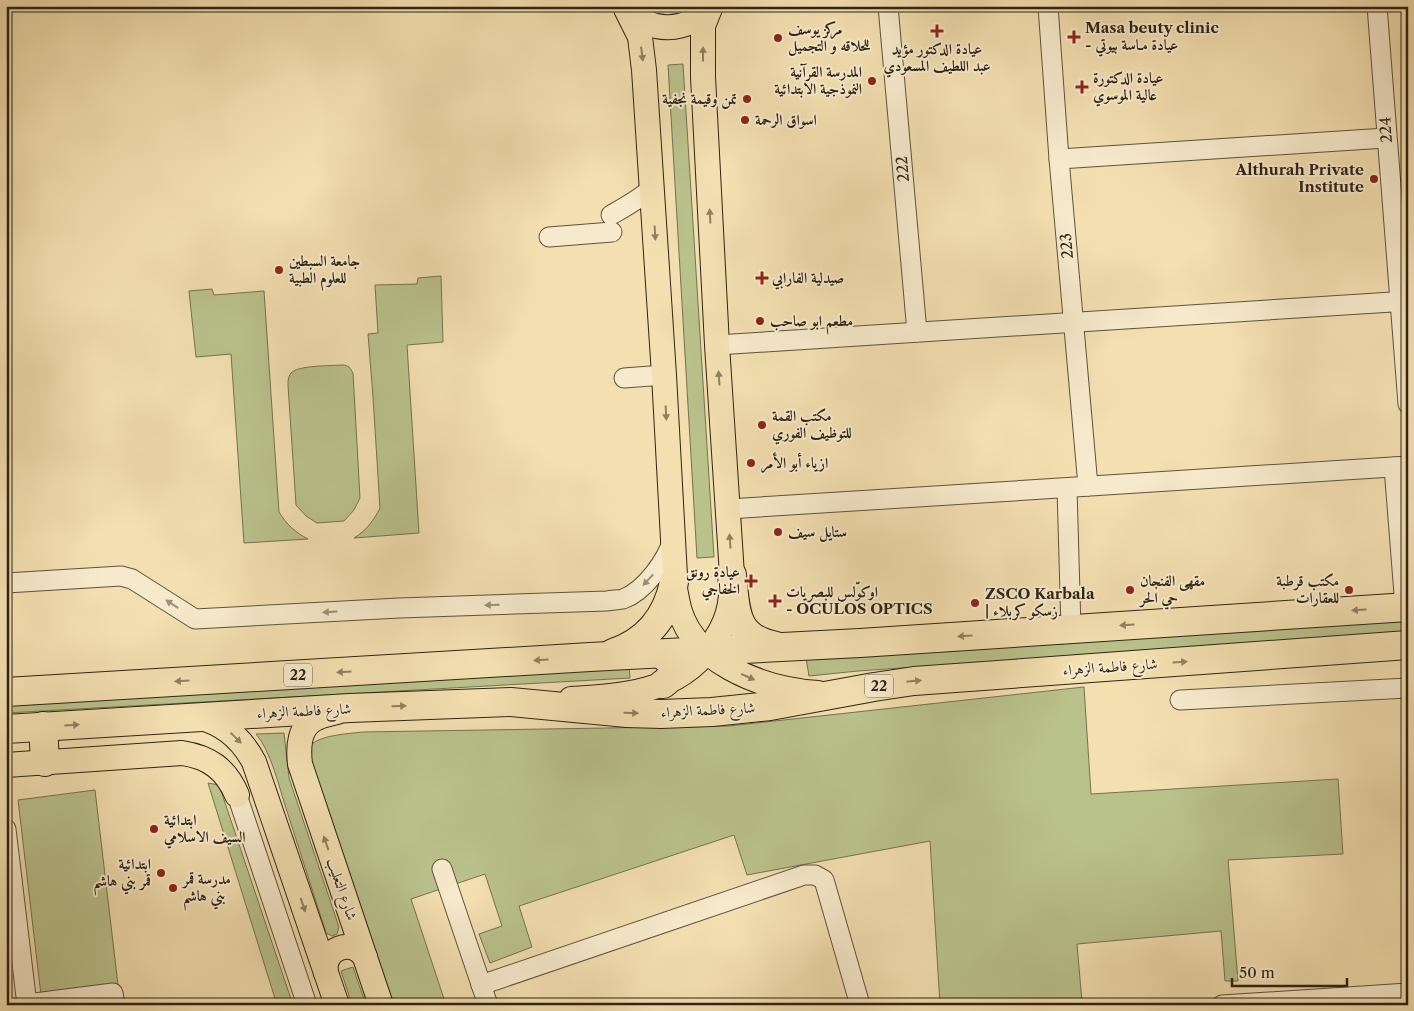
<svg xmlns="http://www.w3.org/2000/svg" width="1414" height="1011" viewBox="0 0 1414 1011" font-family="'Libre Caslon Text',Amiri,serif">
  <style>
    .green { fill: #bac28c; stroke: #747252 }
    .lines { fill: none; stroke-linecap: round; stroke-linejoin: round }
    .minor-casing { stroke: #5e523d; stroke-width: 21 }
    .major-casing { stroke: #2d2317; stroke-width: 26 }
    .highway-casing { stroke: #2d2317; stroke-width: 30 }
    .minor { stroke: #f7eacc; stroke-width: 19 }
    .major { stroke: #f3dfb0; stroke-width: 24 }
    .highway { stroke: #f3dfb0; stroke-width: 28 }
    .oneway { fill: #908164 }
    .oneway2 { fill: #9c907b }
    .poi-dot { fill: #8f2418; stroke: #f7eacc; stroke-width: 2 }
    .labels { text-anchor: middle; stroke-width: 4; stroke-linejoin: round; paint-order: stroke }
    .shield { fill: #f7eacc; stroke: #6a5f4d; stroke-width: 1 }
    .shield-label { font-size: 14px; font-weight: bold; fill: #2d2317 }
    .poi-label { font-size: 15px; font-weight: bold; fill: #2d2317; stroke: #f7eacc; text-anchor: start }
    .street-label { font-size: 15px; fill: #2d2317; stroke: #f7eacc }
  </style>
  <rect width="100%" height="100%" fill="#f3dfb0"/>
  <filter id="stains"><feTurbulence type="fractalNoise" baseFrequency=".004" numOctaves="4"/><feColorMatrix values="0 0 0 0 .2 0 0 0 0 .09 0 0 0 0 .02 0 0 0 .5 -.17"/></filter>
  <radialGradient id="worn" r=".72"><stop offset=".6" stop-color="#630" stop-opacity="0"/><stop offset="1" stop-color="#630" stop-opacity=".3"/></radialGradient>
  <g class="green">
    <path d="M683,64L714,557L697,558L668,65Z"/>
    <path d="M441,276L443,342L407,345L419,533L354,538C366,531 374,520 380,508L373,397L368,334L378,333L375,285L417,284L418,278Z"/>
    <path d="M212,289L214,295L264,291L279,512C286,524 296,533 308,539L244,543L231,354L196,357L189,291Z"/>
    <path d="M342,365C349,365 350,368 353,373L360,498L354,510L344,521L317,523L306,516L296,505L288,385C288,381 288,377 291,373C299,365 330,366 342,365Z"/>
    <path d="M1408,617V633L858,671L809,676L806,658Z"/>
    <path d="M629,665L630,678L6,713V703Z"/>
    <path d="M1084,687L1091,794L1338,779L1343,854L1228,860L1238,981H1225L1221,931L1077,944L1082,1002L1035,1005H940L930,841L747,875L734,835L519,906L532,947L490,963L479,934L502,926L485,874L411,899L446,1005H386L312,784L309,747C318,735 347,734 362,732L729,726Z"/>
    <path d="M284,733L289,778L339,927L337,934L332,936L326,933C312,890 299,848 285,805C278,783 271,752 256,734Z"/>
    <path d="M208,783L219,785L293,1005H277Z"/>
    <path d="M95,790L118,985L41,995L18,800Z"/>
    <path d="M353,967L366,1005H352L341,971Z"/>
  </g>
  <g class="lines">
    <g class="minor-casing">
      <g id="minor">
        <path d="M888,6L917,332"/>
        <path d="M1048,6L1059,159L1088,486"/>
        <path d="M1377,6L1408,404"/>
        <path d="M1059,159L1386,138"/>
        <path d="M611,215C625,207 640,199 652,188"/>
        <path d="M549,237L612,232"/>
        <path d="M717,345L1408,301"/>
        <path d="M624,378L664,375"/>
        <path d="M1394,467L1405,607"/>
        <path d="M1067,488L1071,629"/>
        <path d="M728,509L1408,466"/>
        <path d="M6,583L121,576L132,579L195,619L399,608L607,601C612,600 618,600 623,599C645,591 667,560 673,539"/>
        <path d="M1180,700L1408,688"/>
        <path d="M237,795L307,1005"/>
        <path d="M6,829L27,1005"/>
        <path d="M442,869L488,1005"/>
        <path d="M481,985L804,875H815L824,880L860,1005"/>
        <path d="M27,1004L113,993L115,1005"/>
        <path d="M1222,1005L1408,993"/>
      </g>
    </g>
    <g class="major-casing">
      <g id="major">
        <path d="M626,8C651,34 686,34 710,6"/>
        <path d="M626,9L640,37L644,70L664,375L675,576C674,584 675,591 677,599C687,662 762,689 818,693"/>
        <path d="M571,699C623,696 677,693 710,647C728,623 732,605 732,575L717,345L703,77V26L711,6"/>
        <path d="M337,712C330,714 323,715 317,718C299,725 298,747 300,764L381,1005"/>
        <path d="M198,717C223,723 242,739 254,762L337,1005"/>
        <path d="M6,765L182,753C209,757 226,769 237,795"/>
        <path d="M326,973C322,949 351,937 365,957"/>
      </g>
    </g>
    <g class="highway-casing">
      <g id="highway">
        <path d="M732,575C736,611 734,638 776,646"/>
        <path d="M613,653C646,642 667,617 674,582"/>
        <path d="M660,654C674,661 677,674 663,684"/>
        <path d="M6,692L590,657L860,643L1408,607"/>
        <path d="M43,726L45,762"/>
        <path d="M6,729L350,708L511,702L627,713L661,714L712,712L770,706L874,687L914,681L1408,645"/>
      </g>
    </g>
    <use href="#minor" class="minor"/>
    <use href="#major" class="major"/>
    <use href="#highway" class="highway"/>
  </g>
  <defs><path id="oneway-solid" d="M-6-.8H1V-3.2L6.5 0L1 3.2V.8H-6Z" transform="scale(1.25)"/></defs>
  <g class="oneway">
    <use href="#oneway-solid" transform="translate(642 54) rotate(83)"/>
    <use href="#oneway-solid" transform="translate(703 54) rotate(-90)"/>
    <use href="#oneway-solid" transform="translate(710 216) rotate(-93)"/>
    <use href="#oneway-solid" transform="translate(655 233) rotate(87)"/>
    <use href="#oneway-solid" transform="translate(719 378) rotate(-94)"/>
    <use href="#oneway-solid" transform="translate(666 413) rotate(87)"/>
    <use href="#oneway-solid" transform="translate(730 541) rotate(-94)"/>
    <use href="#oneway-solid" transform="translate(1359 610) rotate(176)"/>
    <use href="#oneway-solid" transform="translate(1127 625) rotate(176)"/>
    <use href="#oneway-solid" transform="translate(965 636) rotate(176)"/>
    <use href="#oneway-solid" transform="translate(541 660) rotate(177)"/>
    <use href="#oneway-solid" transform="translate(1180 662) rotate(-4)"/>
    <use href="#oneway-solid" transform="translate(344 672) rotate(177)"/>
    <use href="#oneway-solid" transform="translate(748 677) rotate(24)"/>
    <use href="#oneway-solid" transform="translate(182 681) rotate(177)"/>
    <use href="#oneway-solid" transform="translate(914 681) rotate(-6)"/>
    <use href="#oneway-solid" transform="translate(399 706) rotate(-2)"/>
    <use href="#oneway-solid" transform="translate(631 713) rotate(2)"/>
    <use href="#oneway-solid" transform="translate(72 725) rotate(-3)"/>
    <use href="#oneway-solid" transform="translate(236 738) rotate(44)"/>
    <use href="#oneway-solid" transform="translate(326 843) rotate(-109)"/>
    <use href="#oneway-solid" transform="translate(303 905) rotate(71)"/>
  </g>
  <g class="oneway2">
    <use href="#oneway-solid" transform="translate(648 580) rotate(133)"/>
    <use href="#oneway-solid" transform="translate(172 604) rotate(-147)"/>
    <use href="#oneway-solid" transform="translate(492 605) rotate(178)"/>
    <use href="#oneway-solid" transform="translate(330 612) rotate(177)"/>
  </g>
  <g class="poi-dot">
    <path d="M934.5 23.5h5v5h5v5h-5v5h-5v-5h-5v-5h5z"/>
    <path d="M1071.5 29.5h5v5h5v5h-5v5h-5v-5h-5v-5h5z"/>
    <circle cx="778" cy="38" r="5"/>
    <circle cx="872" cy="81" r="5"/>
    <path d="M1079.5 79.5h5v5h5v5h-5v5h-5v-5h-5v-5h5z"/>
    <circle cx="747" cy="99" r="5"/>
    <circle cx="745" cy="120" r="5"/>
    <circle cx="1374" cy="179" r="5"/>
    <circle cx="279" cy="270" r="5"/>
    <path d="M759.5 270.5h5v5h5v5h-5v5h-5v-5h-5v-5h5z"/>
    <circle cx="760" cy="321" r="5"/>
    <circle cx="762" cy="425" r="5"/>
    <circle cx="751" cy="463" r="5"/>
    <circle cx="778" cy="532" r="5"/>
    <path d="M748.5 573.5h5v5h5v5h-5v5h-5v-5h-5v-5h5z"/>
    <circle cx="1130" cy="590" r="5"/>
    <circle cx="1349" cy="590" r="5"/>
    <path d="M772.5 593.5h5v5h5v5h-5v5h-5v-5h-5v-5h5z"/>
    <circle cx="975" cy="603" r="5"/>
    <circle cx="154" cy="829" r="5"/>
    <circle cx="161" cy="873" r="5"/>
    <circle cx="173" cy="888" r="5"/>
  </g>
  <g class="labels">
    <g class="shield">
      <rect x="284" y="663.5" width="28" height="23" rx="4"/>
      <rect x="865" y="674.5" width="28" height="23" rx="4"/>
    </g>
    <g class="shield-label">
      <text x="298" y="680">22</text>
      <text x="879" y="691">22</text>
    </g>
    <g class="poi-label">
      <text x="1085" y="33">Masa beuty clinic<tspan x="1085" dy="17">- عيادة مـاسة بيوتي</tspan></text>
      <text x="788" y="34">مركز يوسف<tspan x="788" dy="17">للحلاقه و التجميل</tspan></text>
      <text x="937" y="54" text-anchor="middle">عيادة الدكتور مؤيد<tspan x="937" dy="17">عبد اللطيف المسعودي</tspan></text>
      <text x="862" y="77" text-anchor="end">المدرسة القرآنية<tspan x="862" dy="17">النموذجية الابتدائية</tspan></text>
      <text x="1093" y="83">عيادة الدكتورة<tspan x="1093" dy="17">عالية الموسوي</tspan></text>
      <text x="737" y="104" text-anchor="end">تمن وقيمة نجفية</text>
      <text x="755" y="125">اسواق الرحمة</text>
      <text x="1364" y="175" text-anchor="end">Althurah Private<tspan x="1364" dy="17">Institute</tspan></text>
      <text x="289" y="266">جامعة السبطين<tspan x="289" dy="17">للعلوم الطبية</tspan></text>
      <text x="772" y="283">صيدلية الفارابي</text>
      <text x="770" y="326">مطعم ابو صاحب</text>
      <text x="772" y="421">مكتب القمة<tspan x="772" dy="17">للتوظيف الفوري</tspan></text>
      <text x="761" y="468">ازياء أبو الأمر</text>
      <text x="788" y="537">ستايل سيف</text>
      <text x="740" y="577" text-anchor="end">عيادة رونق<tspan x="740" dy="17">الخفاجي</tspan></text>
      <text x="1140" y="586">مقهى الفنجان<tspan x="1140" dy="17">حي الحر</tspan></text>
      <text x="1339" y="586" text-anchor="end">مكتب قرطبة<tspan x="1339" dy="17">للعقارات</tspan></text>
      <text x="786" y="597">اوكوّلس للبصريات<tspan x="786" dy="17">- OCULOS OPTICS</tspan></text>
      <text x="985" y="599">ZSCO Karbala<tspan x="985" dy="17">| زسكو كربلاء</tspan></text>
      <text x="164" y="825">ابتدائية<tspan x="164" dy="17">السيف الاسلامي</tspan></text>
      <text x="151" y="869" text-anchor="end">ابتدائية<tspan x="151" dy="17">قمر بني هاشم</tspan></text>
      <text x="183" y="884">مدرسة قمر<tspan x="183" dy="17">بني هاشم</tspan></text>
    </g>
    <g class="street-label">
      <text transform="translate(1386 130) rotate(-94)" y="5">224</text>
      <text transform="translate(903 169) rotate(-95)" y="5">222</text>
      <text transform="translate(1067 246) rotate(-95)" y="5">223</text>
      <text transform="translate(1110 667) rotate(-4)" y="5">شارع فاطمة الزهراء</text>
      <text transform="translate(708 710) rotate(-3)" y="5">شارع فاطمة الزهراء</text>
      <text transform="translate(304 711) rotate(-3)" y="5">شارع فاطمة الزهراء</text>
      <text transform="translate(342 889) rotate(71)" y="5">شارع التعليب</text>
    </g>
  </g>
  <rect width="1414" height="1011" fill="none" stroke="#f3dfb0" stroke-width="25"/>
  <rect x="8" y="8" width="1399" height="996" fill="none" stroke="#2d2317" stroke-width="2.5"/>
  <rect x="12" y="12" width="1389" height="986" fill="none" stroke="#2d2317"/>
  <path d="M1232 978v8h115v-8" fill="none" stroke="#2d2317" stroke-width="2.5"/>
  <text x="1239" y="978" font-size="15" fill="#2d2317" stroke="#f7eacc" stroke-width="4" paint-order="stroke">50 m</text>
  <rect width="100%" height="100%" filter="url(#stains)"/>
  <rect width="100%" height="100%" fill="url(#worn)"/>
</svg>
